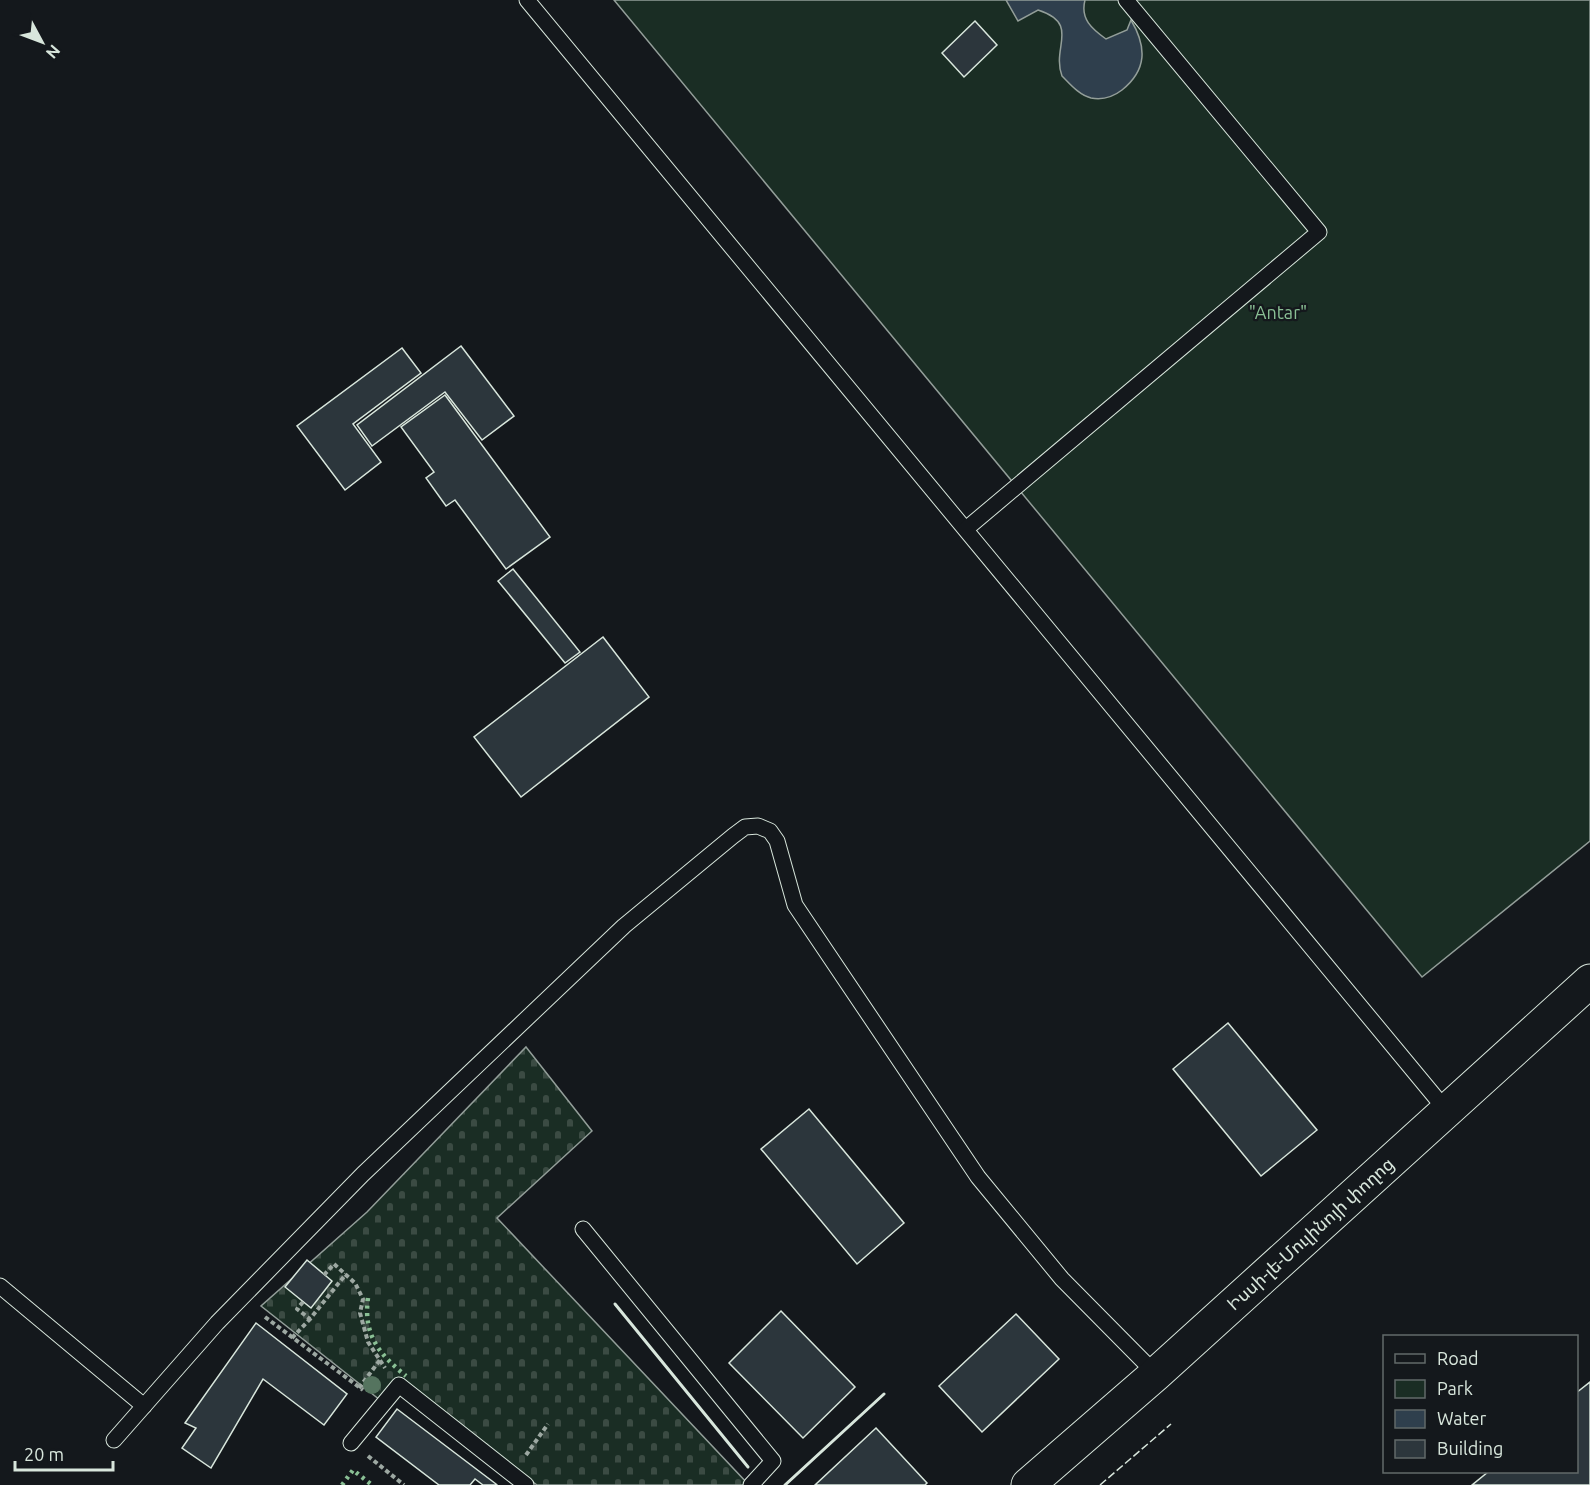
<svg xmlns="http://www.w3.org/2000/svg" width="1590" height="1485" viewBox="0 0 1590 1485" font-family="Ubuntu,'Noto Sans Armenian',sans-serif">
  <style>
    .green { fill: #1a2d24; stroke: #939e99; stroke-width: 1.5 }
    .cemetery { fill: url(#cemetery-stones); stroke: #939e99; stroke-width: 1.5 }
    .water { fill: #2f3f4d; stroke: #939e99; stroke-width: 1.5 }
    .building { fill: #2c363c; stroke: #d8e6dc; stroke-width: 1.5 }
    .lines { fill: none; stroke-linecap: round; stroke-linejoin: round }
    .service-casing { stroke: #d8e6dc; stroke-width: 17 }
    .tertiary-casing { stroke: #d8e6dc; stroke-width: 35 }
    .path { stroke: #9da8a2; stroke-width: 4; stroke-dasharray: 4.5 3; stroke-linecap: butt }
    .service { stroke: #14181c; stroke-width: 15 }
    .tertiary { stroke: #14181c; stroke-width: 33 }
    .hedge { stroke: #8ac095; stroke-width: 4.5; stroke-dasharray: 3 4.5; stroke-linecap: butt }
    .fence { stroke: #d8e6dc; stroke-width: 1.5; stroke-dasharray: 8 3; stroke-linecap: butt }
    .wall { stroke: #d8e6dc; stroke-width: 3 }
    .tree { fill: #55745f }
    .labels { text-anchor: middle; stroke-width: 4.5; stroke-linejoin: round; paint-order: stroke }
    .park-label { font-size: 18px; fill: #8ac095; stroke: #14181c }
    .street-label { font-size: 18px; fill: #d8e6dc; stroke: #14181c }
  </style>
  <defs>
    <pattern id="cemetery-stones" width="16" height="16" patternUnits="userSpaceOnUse" patternTransform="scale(1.5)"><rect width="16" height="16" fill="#1a2d24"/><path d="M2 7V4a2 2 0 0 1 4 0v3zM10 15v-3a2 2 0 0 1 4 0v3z" fill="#3b4b43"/></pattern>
  </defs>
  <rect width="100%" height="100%" fill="#14181c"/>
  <path class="green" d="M614,0H1590V841L1422,977Z"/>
  <path class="cemetery" d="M526,1047L592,1131L497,1218L749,1485H537L398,1379L380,1400L261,1306L367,1212Z"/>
  <path class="water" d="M1006,0H1085C1080,19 1092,29 1106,39L1127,30L1131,20C1147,47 1147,70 1122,90C1113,97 1102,100 1091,98C1079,95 1070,84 1062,76C1051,47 1081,24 1038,10L1018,21Z"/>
  <g class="building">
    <path d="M975,21L997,45L964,77L942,53Z"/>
    <path d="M461,346L514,416L482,440L445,392L372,446L357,425Z"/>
    <path d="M402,348L421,373L353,424L381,462L345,490L297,426Z"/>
    <path d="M445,395L550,537L506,569L455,500L446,506L426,478L434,472L401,427Z"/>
    <path d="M513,569L580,652L565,663L498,581Z"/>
    <path d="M603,637L649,697L521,797L474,737Z"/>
    <path d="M1228,1023L1317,1130L1261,1176L1173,1069Z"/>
    <path d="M809,1109L904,1223L857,1264L761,1149Z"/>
    <path d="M307,1260L332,1281L311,1308L285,1287Z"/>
    <path d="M781,1311L855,1387L803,1438L729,1363Z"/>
    <path d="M1016,1314L1059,1359L982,1432L939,1386Z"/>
    <path d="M256,1323L347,1394L324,1425L263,1379L211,1468L182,1448L196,1428L185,1423Z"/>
    <path d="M1590,1382V1485H1472L1488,1472H1576V1393Z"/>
    <path d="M397,1409L496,1484L497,1485H483L475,1479L470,1485H439L376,1437Z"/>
    <path d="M876,1428L927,1483L925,1485H815Z"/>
  </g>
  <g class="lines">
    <g class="service-casing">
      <g id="service">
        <path d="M527,0L1446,1110"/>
        <path d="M966,529L1319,232L1126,0"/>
        <path d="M583,1229L773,1461L751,1485"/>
        <path d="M0,1286L144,1406"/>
        <path d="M114,1440L217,1323L363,1174L624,926L733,836L745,827L758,826L770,831L777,841L795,905L978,1177L1062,1279L1156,1374"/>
        <path d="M351,1443L399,1385L526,1485"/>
      </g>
    </g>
    <g class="tertiary-casing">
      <g id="tertiary">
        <path id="s1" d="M1028,1485L1156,1374L1590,981"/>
      </g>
    </g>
    <g class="path">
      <path d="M324,1275L334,1264L355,1283L363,1299L360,1313L368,1342L385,1368"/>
      <path d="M303,1302L297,1309L310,1319L346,1274"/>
      <path d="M265,1317L363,1390"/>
      <path d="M292,1338L310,1319"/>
      <path d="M359,1388L380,1360"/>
      <path d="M526,1455L548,1424"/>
      <path d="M368,1456L404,1485"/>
    </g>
    <use href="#service" class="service"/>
    <use href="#tertiary" class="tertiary"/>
    <g class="hedge">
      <path d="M368,1298C363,1335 379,1354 406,1376"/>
      <path d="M342,1485L353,1470L372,1485"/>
    </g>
    <path class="fence" d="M1100,1485L1171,1424"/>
    <g class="wall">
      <path d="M615,1304L748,1467"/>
      <path d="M785,1485L884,1394"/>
    </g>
  </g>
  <circle class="tree" cx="372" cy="1385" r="9"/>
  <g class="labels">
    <g class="park-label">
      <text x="1278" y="319">"Antar"</text>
    </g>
    <g class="street-label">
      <text dy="6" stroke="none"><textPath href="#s1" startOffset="378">Իսսի-լե-Մուլինոյի փողոց</textPath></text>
    </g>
  </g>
  <rect x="1383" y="1335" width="195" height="138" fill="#14181c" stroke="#626a69" stroke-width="1.5"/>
  <rect x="1395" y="1354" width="30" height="9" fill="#14181c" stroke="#626a69" stroke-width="1.5"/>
  <text x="1437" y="1365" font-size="18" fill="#d8e6dc">Road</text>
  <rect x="1395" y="1380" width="30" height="18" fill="#1a2d24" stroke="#626a69" stroke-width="1.5"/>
  <text x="1437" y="1395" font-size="18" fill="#d8e6dc">Park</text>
  <rect x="1395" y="1410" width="30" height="18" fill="#2f3f4d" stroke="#626a69" stroke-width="1.5"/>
  <text x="1437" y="1425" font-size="18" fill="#d8e6dc">Water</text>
  <rect x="1395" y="1440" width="30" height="18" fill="#2c363c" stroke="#626a69" stroke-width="1.5"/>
  <text x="1437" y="1455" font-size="18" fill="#d8e6dc">Building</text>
  <g transform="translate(42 42) rotate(131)" stroke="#14181c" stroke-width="4.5" paint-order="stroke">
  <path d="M0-4.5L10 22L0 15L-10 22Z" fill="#d8e6dc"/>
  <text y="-9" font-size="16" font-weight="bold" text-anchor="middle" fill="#d8e6dc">N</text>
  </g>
  <path d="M15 1461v9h98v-9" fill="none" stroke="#d8e6dc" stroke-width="3"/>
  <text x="24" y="1461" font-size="18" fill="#d8e6dc" stroke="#14181c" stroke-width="4.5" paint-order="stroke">20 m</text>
</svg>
